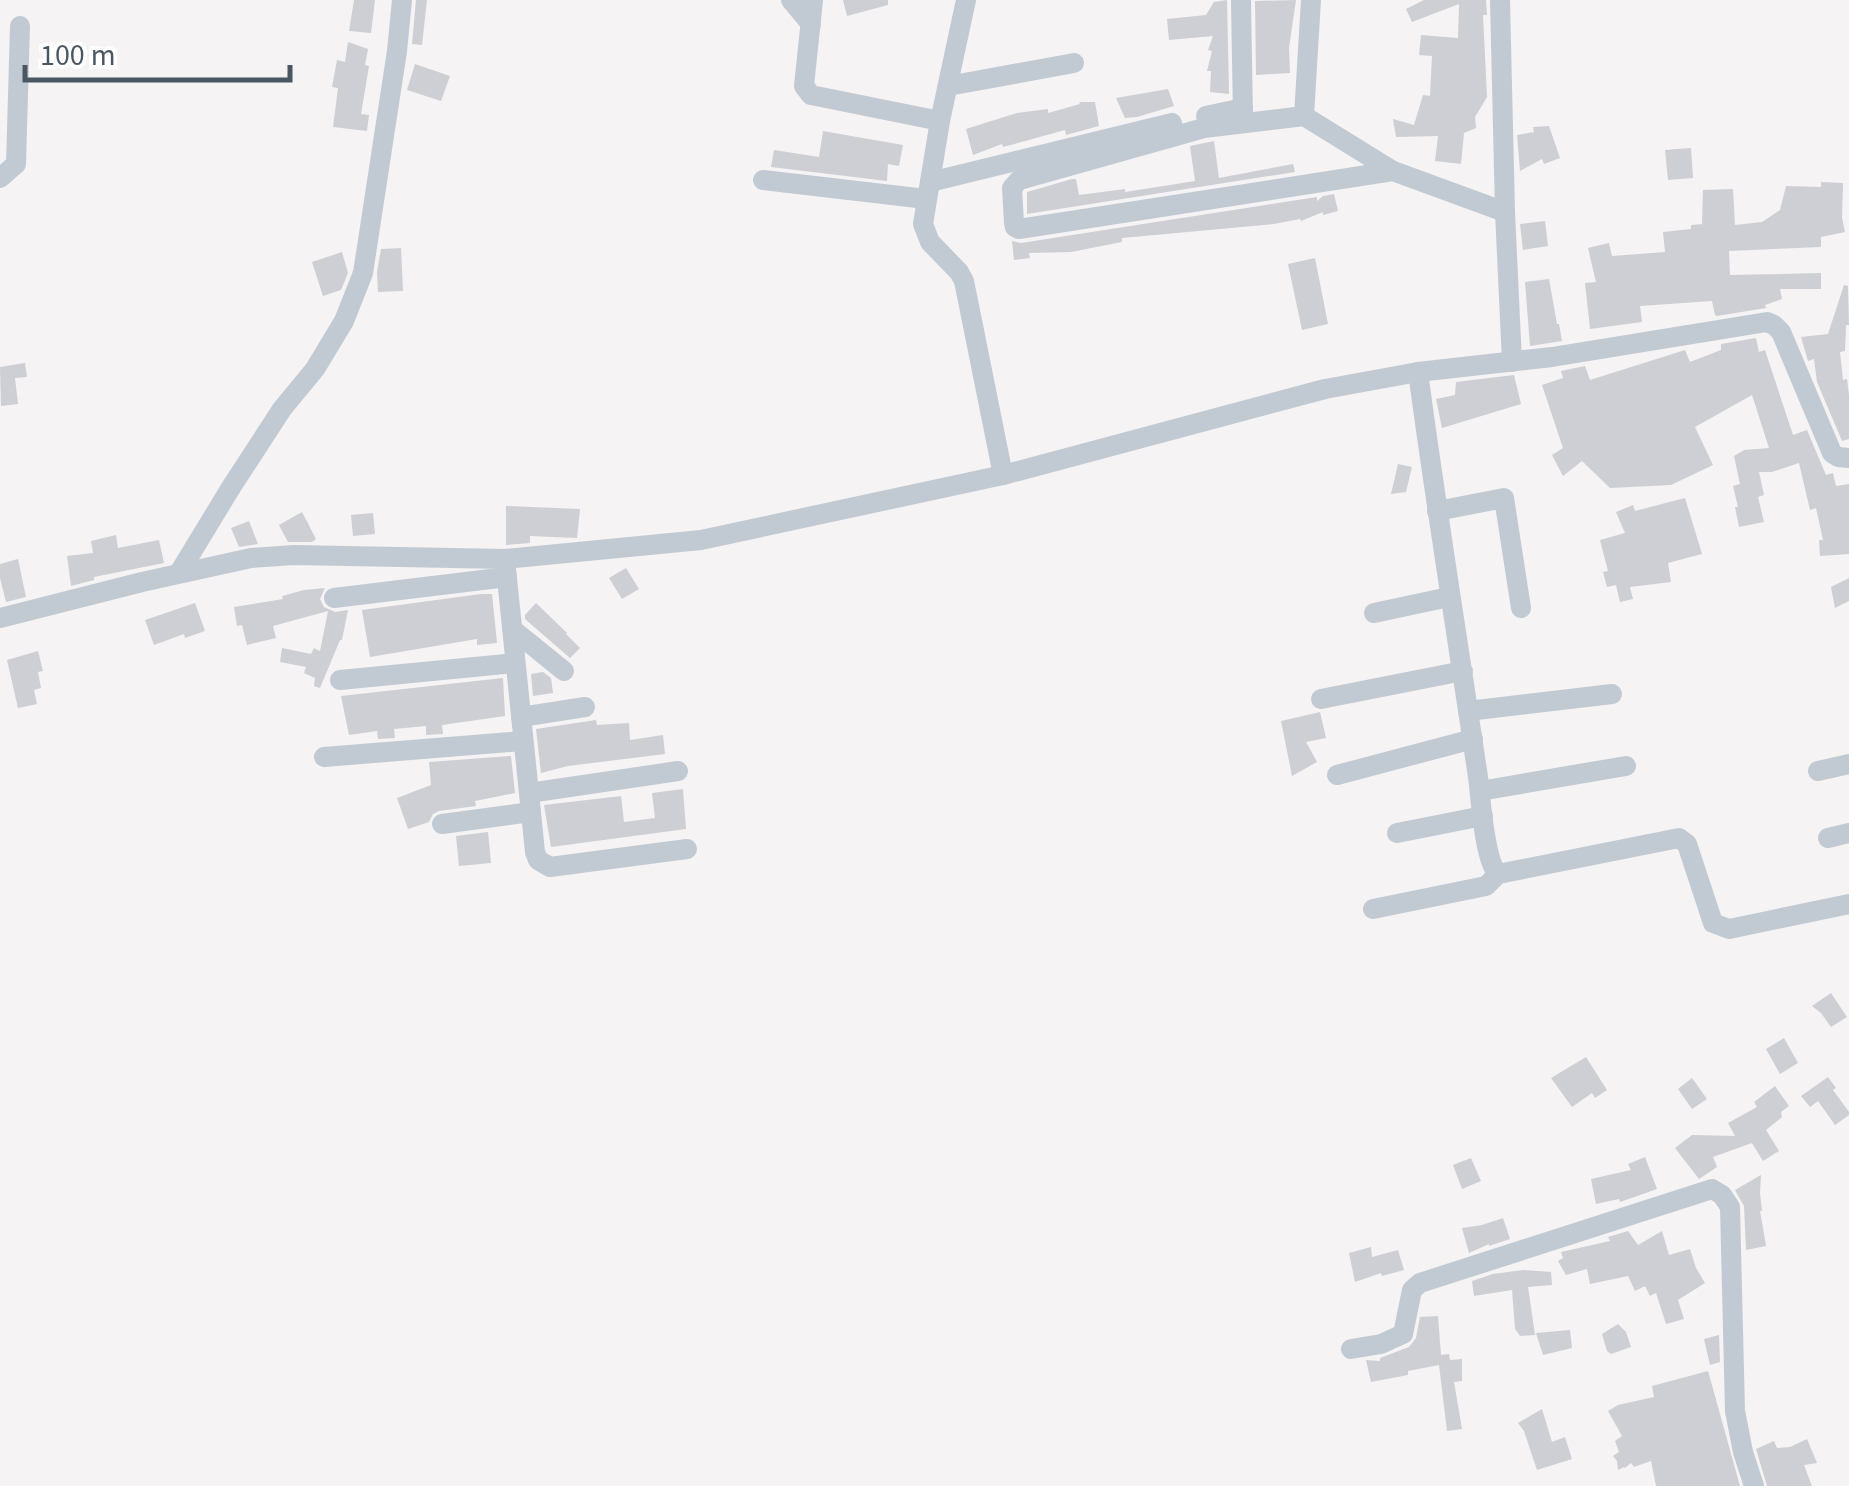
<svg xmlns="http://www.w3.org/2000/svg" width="1849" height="1486" viewBox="0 0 1849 1486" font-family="'Source Sans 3',sans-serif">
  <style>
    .building { fill: #cdcfd5 }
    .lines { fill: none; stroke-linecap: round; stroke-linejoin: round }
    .street { stroke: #c1cad2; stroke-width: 20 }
  </style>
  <rect width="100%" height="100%" fill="#f5f3f3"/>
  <g class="building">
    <path d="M354,0H375L371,33L349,31Z"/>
    <path d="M416,0H427L422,45L412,44Z"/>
    <path d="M843,0H888V5L847,16Z"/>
    <path d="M1227,0L1229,94L1210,92L1211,71H1207L1212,51L1208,50L1213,36L1169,40L1167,19L1206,15L1214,2Z"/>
    <path d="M1296,0L1289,48L1290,73L1256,75L1255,1Z"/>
    <path d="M1424,0H1486L1487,15H1483L1487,97L1475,117L1476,128L1464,133L1461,164L1435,161L1438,136L1396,137L1393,119L1414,125L1423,95L1430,96L1432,56L1419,55L1421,35L1458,38L1459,4L1412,22L1406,9Z"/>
    <path d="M348,42L368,49L365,65L369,66L361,114L369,115L367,131L333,127L338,88L332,87L337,60L345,62Z"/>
    <path d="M415,64L450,76L441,101L407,90Z"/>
    <path d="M1168,89L1174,106L1137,117L1125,118L1116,98Z"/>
    <path d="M1079,102H1095L1099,126L1066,135L1065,130L1003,147L1002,144L973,155L966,129L1017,113L1048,109V113L1080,104Z"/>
    <path d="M1549,126L1560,158L1544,164L1542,159L1520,171L1517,135L1534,132L1533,127Z"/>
    <path d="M823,131L903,145L899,166L888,164L887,181L771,167L774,150L819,157Z"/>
    <path d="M1214,141L1219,178L1293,164L1295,172L1027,214V192L1072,179H1076L1079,195L1125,189V192L1195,181L1190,146Z"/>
    <path d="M1691,148L1693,178L1668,180L1665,150Z"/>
    <path d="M1821,182L1843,183L1842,218L1845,232L1821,237V247L1729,251L1730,275L1821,273V289H1780L1782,299L1765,305L1766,308L1717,316L1715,315L1712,301L1640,306L1642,322L1590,329L1585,283L1596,282L1588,248L1609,243L1612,256L1665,252L1663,232L1691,229V225L1702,224L1703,190L1733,189L1735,225L1762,222L1780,210L1786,186L1821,187Z"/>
    <path d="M1334,194L1338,211L1323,215V212L1301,221L1300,219L1274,224L1122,238V242L1071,252L1029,253L1030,258L1014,260L1012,241L1021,243L1317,197V201L1323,196Z"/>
    <path d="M1545,221L1548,246L1523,250L1520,224Z"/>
    <path d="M401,248L403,291L378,292L377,272L381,249Z"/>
    <path d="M342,252L348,273L341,290L323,296L312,262Z"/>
    <path d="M1315,258L1328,324L1302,330L1288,264Z"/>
    <path d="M1549,279L1557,324H1559L1562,341L1530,346L1525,282Z"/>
    <path d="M1844,285L1848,286L1849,325H1846L1845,351L1840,352L1843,380L1847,379L1849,395V439L1842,441L1817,382L1814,359L1808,361L1801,337L1828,334Z"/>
    <path d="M1756,338L1759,352L1765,350L1793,435L1807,430L1826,475L1833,473L1836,486L1849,484V554L1820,556L1819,540H1823L1816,508L1810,510L1799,463L1772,472H1759L1764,495L1758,497L1764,522L1739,527L1735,507H1738L1733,486L1740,484L1734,456L1744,450L1769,448L1752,395L1695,427L1713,465L1671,485L1610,488L1582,461L1563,476L1552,455L1563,448L1542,385L1563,378L1561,371L1585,366L1590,380L1685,350L1690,362L1721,350V344Z"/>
    <path d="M25,363L27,377L15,378L18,404L1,406L0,367Z"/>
    <path d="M1514,375L1521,404L1442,428L1436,399L1455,395L1456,382Z"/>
    <path d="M1398,464L1412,467L1406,492L1391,494Z"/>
    <path d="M1685,498L1702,554L1668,563L1671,582L1630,587L1633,599L1620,602L1616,585L1607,587L1603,572L1608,571L1600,540L1625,533L1616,512L1633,505L1635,511Z"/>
    <path d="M506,506L580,509L577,538L530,536V543L506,545Z"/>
    <path d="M302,512L316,539L312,542H288L279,525Z"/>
    <path d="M373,513L375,534L353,536L351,515Z"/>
    <path d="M249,521L258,544L239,547L231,528Z"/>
    <path d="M116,535L118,548L159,540L164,563L94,577V580L71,586L67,556L93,553L91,541Z"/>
    <path d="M18,559L26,597L6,602L0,578V564Z"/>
    <path d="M626,568L639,589L622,599L609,578Z"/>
    <path d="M1849,578V601L1835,608L1831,587Z"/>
    <path d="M325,588L320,599L324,607L335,612L348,610L342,640H340L320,688L314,686L315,678L304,673L306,667L280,662L282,648L311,654L314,648L320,651L328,611L273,626L276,638L247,645L242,625L237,626L234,607L283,599L282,596L304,590Z"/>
    <path d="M481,594H492L497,643L477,645V639L370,657L362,610Z"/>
    <path d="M195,603L205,631L185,638L184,634L154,645L145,620Z"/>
    <path d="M536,603L567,633L566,634L580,648L570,658L525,619V615Z"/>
    <path d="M38,651L43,671L38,672L41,688L34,690L37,704L18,708L7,660Z"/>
    <path d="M543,672L551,678L553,693L533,696L531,674Z"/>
    <path d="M503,678L505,716L442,725L443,734L426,735V726L394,729L395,738L378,739L377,731L349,735L341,696Z"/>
    <path d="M1320,712L1326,738L1306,742L1317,762L1292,776L1281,721Z"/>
    <path d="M596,720L597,725L629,723L630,740L663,735L665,754L568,766L541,773L536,729Z"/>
    <path d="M511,756L515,793L475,801L476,806L439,811L433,814L429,822L408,829L397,798L431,785L429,762Z"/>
    <path d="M683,789L686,829L551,847L544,805L621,796L624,822L655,818L652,793Z"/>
    <path d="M488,832L491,863L459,866L456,836Z"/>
    <path d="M1831,993L1847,1017L1831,1027L1821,1013L1812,1006Z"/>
    <path d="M1784,1038L1798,1063L1780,1074L1766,1049Z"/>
    <path d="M1586,1057L1607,1090L1595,1098L1592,1093L1572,1107L1551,1078Z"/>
    <path d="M1828,1077L1836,1088L1833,1090L1849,1112V1115L1835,1125L1818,1101L1810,1107L1801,1096Z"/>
    <path d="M1692,1078L1707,1099L1692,1109L1678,1089Z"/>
    <path d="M1775,1086L1789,1106L1781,1112L1782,1117L1766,1130L1779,1151L1763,1161L1752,1143L1713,1157L1717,1167L1699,1179L1675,1148L1692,1135L1735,1136L1728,1123L1757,1107L1754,1102Z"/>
    <path d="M1645,1157L1657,1189L1620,1202L1619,1199L1596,1204L1591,1179L1631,1170L1628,1164Z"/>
    <path d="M1471,1158L1481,1181L1462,1189L1453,1165Z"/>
    <path d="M1761,1175L1760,1193L1762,1211H1760L1766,1246L1746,1250L1744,1206L1735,1190Z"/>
    <path d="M1503,1218L1510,1239L1489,1246V1244L1469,1253L1462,1228L1482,1225Z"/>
    <path d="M1628,1231L1638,1245L1662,1231L1669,1255L1690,1249L1696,1268L1705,1283L1678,1300L1684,1319L1666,1324L1656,1293L1650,1296L1645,1286L1635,1291L1628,1276L1590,1284L1587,1269L1566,1275L1558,1261L1563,1258L1561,1252L1610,1241L1608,1237Z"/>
    <path d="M1371,1247L1372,1257L1398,1250L1404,1270L1382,1276L1381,1273L1355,1282L1349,1253Z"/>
    <path d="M1523,1270L1551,1272L1552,1285L1528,1287L1535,1335L1520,1336L1515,1329L1512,1290L1474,1296L1472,1281L1493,1274Z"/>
    <path d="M1438,1316L1441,1355L1449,1354L1450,1360L1462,1359V1381L1454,1382L1462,1429L1447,1431L1439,1365L1408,1371V1375L1371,1382L1366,1360L1380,1361V1358L1409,1347L1416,1338L1420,1317Z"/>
    <path d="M1618,1324L1626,1332L1631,1347L1611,1354L1607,1351L1602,1334Z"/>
    <path d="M1570,1330L1572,1348L1543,1355L1536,1333Z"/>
    <path d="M1719,1335L1720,1362L1710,1365L1704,1339Z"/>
    <path d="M1708,1371L1740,1486H1656L1651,1461L1634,1467L1631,1463L1625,1468L1624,1467L1618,1470L1617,1461L1613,1456L1619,1452L1615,1441L1622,1436L1608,1411L1618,1405L1654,1397L1652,1386Z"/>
    <path d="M1542,1409L1552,1442L1565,1437L1572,1459L1537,1470L1524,1431L1518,1423Z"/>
    <path d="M1807,1439L1817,1463L1804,1465L1812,1486H1767L1756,1449L1774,1441L1777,1448L1790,1447Z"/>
  </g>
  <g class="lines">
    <g class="street">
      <path d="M791,0L811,24"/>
      <path d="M813,0L804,86L811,95L940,121"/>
      <path d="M966,0L940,121L923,224L930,242L959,272L964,281L1003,475"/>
      <path d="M1241,0L1243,118"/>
      <path d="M1500,0L1505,212L1512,362"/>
      <path d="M948,86L1074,63"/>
      <path d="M1206,116L1243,108"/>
      <path d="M1304,116L1311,0"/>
      <path d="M1393,171L1019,229L1015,227L1014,223L1012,188L1019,180L1204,128L1304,116L1393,171L1505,212"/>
      <path d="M0,178L16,164L20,26"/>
      <path d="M763,180L926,199"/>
      <path d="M930,182L1172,123"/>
      <path d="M1418,372C1436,507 1458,642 1478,777C1481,799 1484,860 1498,874"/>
      <path d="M1437,511L1504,498L1521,608"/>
      <path d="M505,559L535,852L538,860L550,867L687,849"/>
      <path d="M179,573L230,489L282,409L315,369L344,321L363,273L397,51L402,0"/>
      <path d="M334,598L507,577"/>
      <path d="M1374,613L1449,597"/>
      <path d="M0,618L142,582L251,558L294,555L505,559L701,540L1003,475L1325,389L1418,372L1552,357L1767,322L1774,325L1781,332L1832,453L1838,457L1849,458"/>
      <path d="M512,629L564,671"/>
      <path d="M340,680L515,663"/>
      <path d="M1321,699L1463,671"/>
      <path d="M1468,711L1612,694"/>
      <path d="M521,717L585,707"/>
      <path d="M324,757L523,741"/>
      <path d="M1818,771L1849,764"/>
      <path d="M1337,775L1473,739"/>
      <path d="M1480,791L1626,766"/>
      <path d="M529,793L678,771"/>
      <path d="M442,824L531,812"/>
      <path d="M1397,833L1483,816"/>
      <path d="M1828,838L1849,833"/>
      <path d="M1373,909L1486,886L1498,874L1679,838L1687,844L1713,923L1729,929L1849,904"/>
      <path d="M1351,1349L1381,1344L1403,1334L1412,1290L1420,1283L1712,1189L1722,1195L1730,1207L1735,1411L1743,1452L1754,1486"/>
    </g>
  </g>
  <path d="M25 65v15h265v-15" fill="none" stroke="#4a5661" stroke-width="5"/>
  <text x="40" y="65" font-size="30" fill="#4a5661" stroke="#ffffff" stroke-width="8" paint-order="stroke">100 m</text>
</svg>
